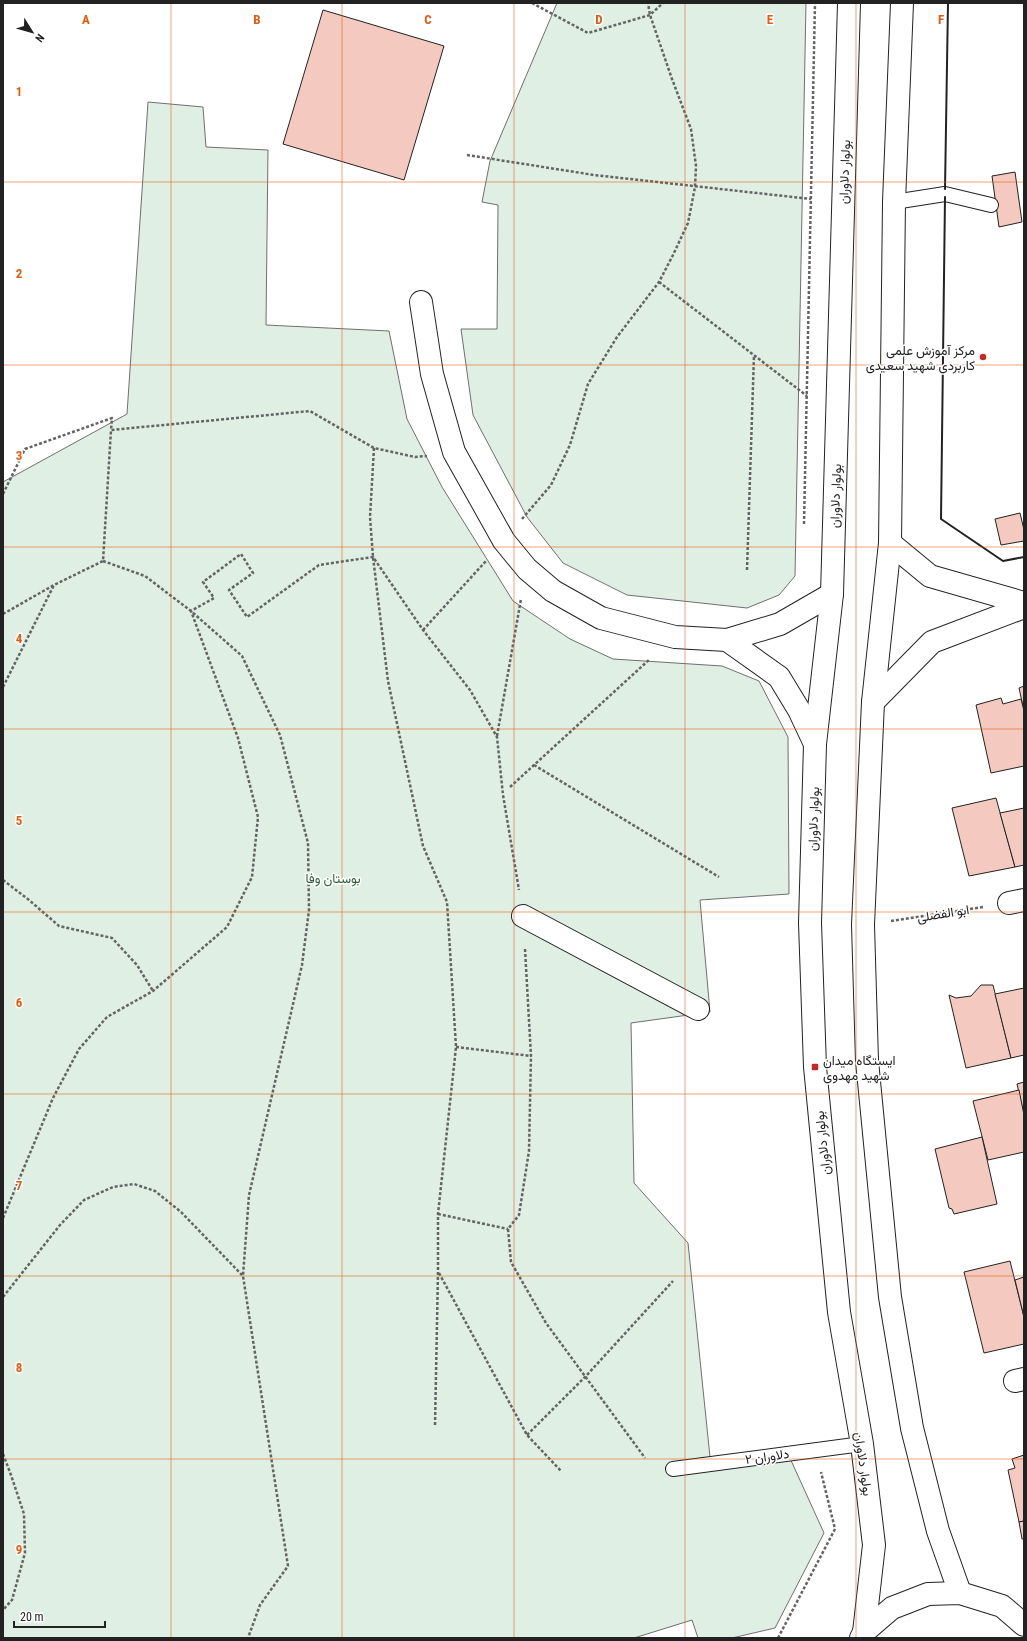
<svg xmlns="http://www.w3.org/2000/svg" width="1027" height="1641" viewBox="0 0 1027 1641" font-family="'Roboto Condensed',Vazirmatn,sans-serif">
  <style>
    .green { fill: #e0efe3; stroke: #6f6f6f }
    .building { fill: #f3c9c0; stroke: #222 }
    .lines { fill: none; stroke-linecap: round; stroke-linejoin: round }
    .lane-casing { stroke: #222; stroke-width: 16 }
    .street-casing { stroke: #222; stroke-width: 24 }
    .secondary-casing { stroke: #222; stroke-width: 24 }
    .primary-casing { stroke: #222; stroke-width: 24 }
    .path { stroke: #646464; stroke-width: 2.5; stroke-dasharray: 3 2; stroke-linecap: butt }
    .lane { stroke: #fff; stroke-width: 14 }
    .street { stroke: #fff; stroke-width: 22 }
    .secondary { stroke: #fff; stroke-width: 22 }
    .primary { stroke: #fff; stroke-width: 22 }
    .wall { stroke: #222; stroke-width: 2 }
    .grid { fill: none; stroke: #e8590c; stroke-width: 1; stroke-opacity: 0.55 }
    .poi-dot { fill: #c62828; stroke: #fff; stroke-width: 1.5 }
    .labels { text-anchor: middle; stroke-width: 3; stroke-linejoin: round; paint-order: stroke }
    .street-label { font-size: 13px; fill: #222; stroke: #fff }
    .poi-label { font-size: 13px; fill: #222; stroke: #fff; text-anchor: end }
    .park-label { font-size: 13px; fill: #2f5e38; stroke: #fff }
    .grid-label { font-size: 13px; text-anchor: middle; font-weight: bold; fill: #e8590c; stroke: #fff; stroke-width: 3; stroke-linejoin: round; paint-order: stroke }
  </style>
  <rect width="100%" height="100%" fill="#fff"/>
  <g class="green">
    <path d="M557,3H806L795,576L779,595L747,608L627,595L563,563L527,517L473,415L461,329H497L498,205L482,202L490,161Z"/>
    <path d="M148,102L203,107L206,147L268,150L266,325L389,331L407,419L442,487L513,601L570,639L613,659L722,666L759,681L788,737L789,894L700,900L710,1012L631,1023L634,1183L688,1243L710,1457L789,1456L824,1533L775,1628L732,1638H698L692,1620L634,1638H3V482L127,414Z"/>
  </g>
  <g class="building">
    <path d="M323,10L444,46L404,180L283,144Z"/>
    <path d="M1015,172L1022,222L999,227L992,176Z"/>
    <path d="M1020,513L1024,530V541L1001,545L995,519Z"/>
    <path d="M1024,686V711L1019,688Z"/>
    <path d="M1001,698L1003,704L1021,699L1024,711V766L991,773L976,705Z"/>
    <path d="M996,798L1015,867L969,876L952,808Z"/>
    <path d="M1024,808V865L1015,867L1000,813Z"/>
    <path d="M981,985H993L1011,1058L966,1068L949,995L956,998L971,996Z"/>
    <path d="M1024,988V1055L1011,1058L995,994Z"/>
    <path d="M1024,1082V1115L1017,1084Z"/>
    <path d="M1019,1090L1024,1115V1152L988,1160L973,1101Z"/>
    <path d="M982,1137L997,1204L954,1214L952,1209L949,1208L935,1149Z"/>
    <path d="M1010,1261L1024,1317V1344L984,1353L964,1272Z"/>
    <path d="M1024,1277V1317L1015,1280Z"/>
    <path d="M1024,1455V1521L1019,1522L1008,1470L1015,1468L1012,1459Z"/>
    <path d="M1024,1521V1539H1022L1019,1522Z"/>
  </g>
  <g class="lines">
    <g class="lane-casing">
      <g id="lane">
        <path d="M894,202L945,194L991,205"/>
        <path d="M673,1469L862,1444"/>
      </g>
    </g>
    <g class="street-casing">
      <g id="street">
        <path d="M421,302L432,374L454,452L504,541L527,569L553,591L601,618L675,637L727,640L780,624L832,594"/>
        <path d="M890,543L930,576L1024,603"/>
        <path d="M727,640L779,677L799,710L815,744"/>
        <path d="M873,702L932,642L1024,607"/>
        <path d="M1009,903L1024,900"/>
        <path d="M523,916L698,1009"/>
        <path d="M1015,1381L1024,1379"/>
      </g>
    </g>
    <g class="secondary-casing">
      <g id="secondary">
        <path d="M849,3L832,594L815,744L810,923L815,1067L839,1312L862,1444L874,1545L864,1632"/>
        <path d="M902,3L894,202L890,543L873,702L863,925L867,1061L890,1297L912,1428L938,1531L960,1593"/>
      </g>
    </g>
    <g class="primary-casing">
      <path id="primary" d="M861,1638L864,1632L892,1608L928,1594L960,1593L1002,1606L1024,1625"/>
    </g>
    <g class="path">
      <path d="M532,3L588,33L650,15L663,3"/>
      <path d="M467,155L594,175L811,199"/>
      <path d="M659,282L807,396"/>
      <path d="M374,448L370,517L373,557L388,681L423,846L447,902L456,1047L438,1214V1272L435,1426"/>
      <path d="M3,494L25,449L112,418L111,430"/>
      <path d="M522,519L551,485L570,445L588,384L617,337L659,282L673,255L688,223L695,187L696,166L691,129L672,79L650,15L648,3"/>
      <path d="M804,524L815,3"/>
      <path d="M103,561L145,576L191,611L242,656L280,735L308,843L309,910L302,965L249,1195L243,1276L288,1566L260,1605L248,1638"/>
      <path d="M747,570L754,355"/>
      <path d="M3,614L54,585L103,561L111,430L310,411L374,448L415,457L427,456"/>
      <path d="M423,630L486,561"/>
      <path d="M3,687L54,585"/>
      <path d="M497,736L521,599"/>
      <path d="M534,765L719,877"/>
      <path d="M510,787L650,659"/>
      <path d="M3,880L29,900L59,926L112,938L137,965L153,991"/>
      <path d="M891,921L983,907"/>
      <path d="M525,949L531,1056L529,1151L519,1215L508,1229L511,1262L546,1323L645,1458"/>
      <path d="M456,1047L531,1056"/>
      <path d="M438,1214L508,1229"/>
      <path d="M3,1218L53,1098L79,1049L107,1017L153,991L227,927L252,877L258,817L238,738L191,611L214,598L203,582L241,554L253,573L229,590L247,617L319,565L373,557L423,630L470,690L497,737L503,795L519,890"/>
      <path d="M439,1273L527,1435L561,1471"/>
      <path d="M3,1297L60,1225L84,1200L113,1187L134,1184L155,1191L181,1212L243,1276"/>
      <path d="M527,1435L586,1376L673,1281"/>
      <path d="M3,1454L11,1475L24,1514L25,1553L12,1600L3,1610"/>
      <path d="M778,1638L835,1529L821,1472"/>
    </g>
    <use href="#lane" class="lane"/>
    <use href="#street" class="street"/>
    <use href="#secondary" class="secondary"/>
    <use href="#primary" class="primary"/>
    <g class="wall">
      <path d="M945,189L948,3"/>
      <path d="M945,197L941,519L1003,561L1024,557"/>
    </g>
  </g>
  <path class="grid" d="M171,3V1638M342,3V1638M514,3V1638M685,3V1638M856,3V1638M3,182H1024M3,365H1024M3,547H1024M3,729H1024M3,912H1024M3,1094H1024M3,1276H1024M3,1459H1024"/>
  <g class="poi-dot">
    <circle cx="983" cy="357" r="4"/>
    <rect x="811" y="1063" width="8" height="8" rx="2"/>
  </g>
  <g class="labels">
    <g class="street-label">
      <text transform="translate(844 172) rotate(-88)" y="5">بولوار دلاوران</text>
      <text transform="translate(835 496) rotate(-88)" y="5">بولوار دلاوران</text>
      <text transform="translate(813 819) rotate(-88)" y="5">بولوار دلاوران</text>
      <text transform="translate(943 913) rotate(-9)" y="5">ابو الفضلی</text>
      <text transform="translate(822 1143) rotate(-96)" y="5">بولوار دلاوران</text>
      <text transform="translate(767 1456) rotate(-8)" y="5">دلاوران ۲</text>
      <text transform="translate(864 1464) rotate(82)" y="5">بولوار دلاوران</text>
    </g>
    <g class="poi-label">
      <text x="975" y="355">مرکز آموزش علمی<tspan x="975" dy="15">کاربردی شهید سعیدی</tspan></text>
      <text x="823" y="1065" text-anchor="start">ایستگاه میدان<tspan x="823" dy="15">شهید مهدوی</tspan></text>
    </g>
    <g class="park-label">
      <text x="333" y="883">بوستان وفا</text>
    </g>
  </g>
  <g class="grid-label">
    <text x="86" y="24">A</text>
    <text x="257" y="24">B</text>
    <text x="428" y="24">C</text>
    <text x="599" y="24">D</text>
    <text x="770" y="24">E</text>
    <text x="941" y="24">F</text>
    <text x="19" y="96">1</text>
    <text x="19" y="278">2</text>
    <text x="19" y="460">3</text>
    <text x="19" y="643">4</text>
    <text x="19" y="825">5</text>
    <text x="19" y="1007">6</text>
    <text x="19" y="1190">7</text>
    <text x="19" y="1372">8</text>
    <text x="19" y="1554">9</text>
  </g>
  <rect width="1027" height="1641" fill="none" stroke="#222222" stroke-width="8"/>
  <g transform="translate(32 32) rotate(127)" stroke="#ffffff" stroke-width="3" paint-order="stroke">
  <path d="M0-3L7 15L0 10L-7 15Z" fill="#222222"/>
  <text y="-6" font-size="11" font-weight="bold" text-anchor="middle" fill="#222222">N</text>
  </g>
  <path d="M14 1621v6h91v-6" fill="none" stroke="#222222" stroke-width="2"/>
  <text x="20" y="1621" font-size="12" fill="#222222" stroke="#ffffff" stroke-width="3" paint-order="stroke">20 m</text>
</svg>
